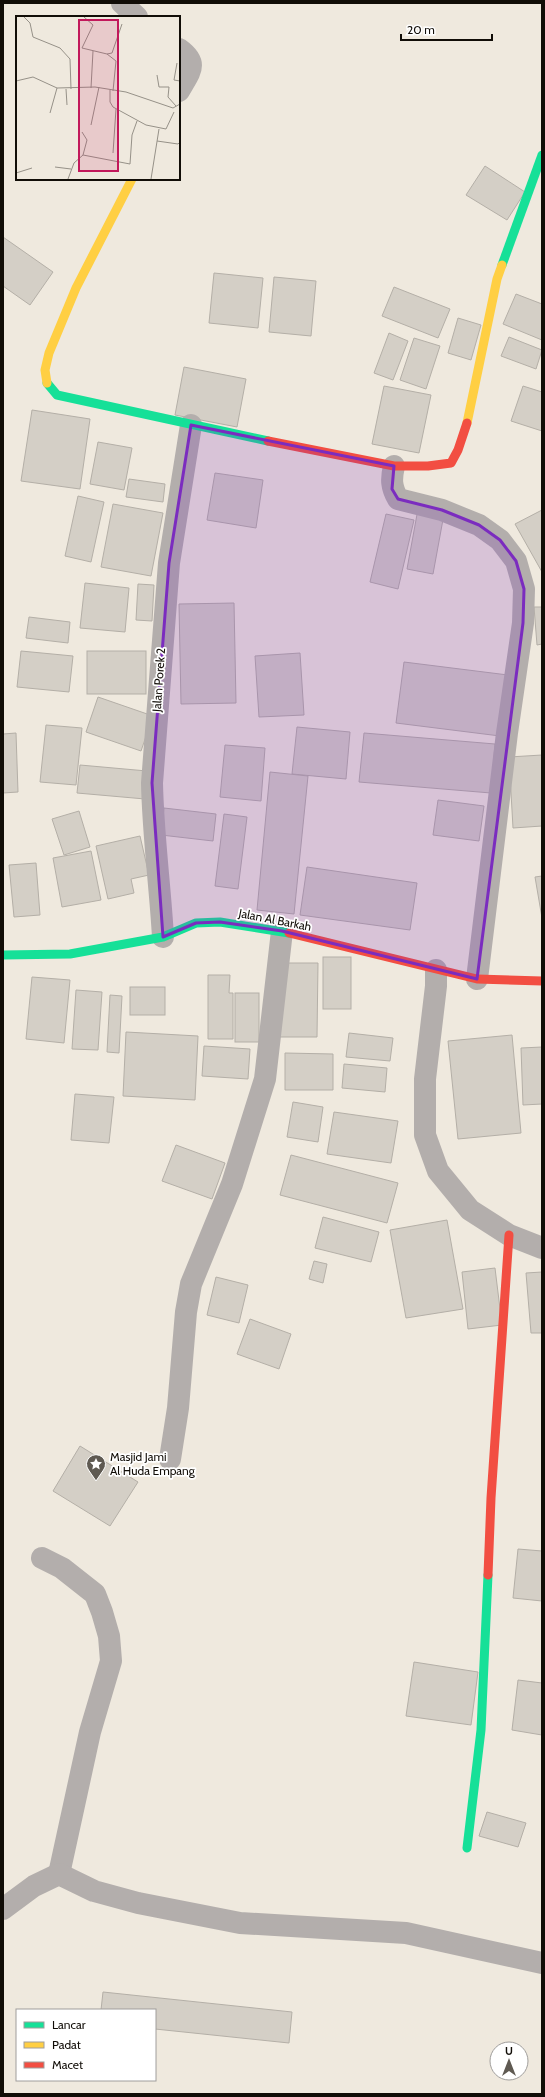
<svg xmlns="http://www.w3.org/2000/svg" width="545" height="2097" viewBox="0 0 545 2097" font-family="Cabin,sans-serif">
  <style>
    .building { fill: #d4cfc6; stroke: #b4afa7 }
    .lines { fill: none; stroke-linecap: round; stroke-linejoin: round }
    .street { stroke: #b3aeac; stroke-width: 22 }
    .fast { stroke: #16e098; stroke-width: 9 }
    .slow { stroke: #ffcf43; stroke-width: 9 }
    .jam { stroke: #f24e42; stroke-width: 9 }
    .marked { fill: #7b2cbf; fill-opacity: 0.2; stroke: #7b2cbf; stroke-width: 3; stroke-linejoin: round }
    .labels { text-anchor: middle; stroke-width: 3.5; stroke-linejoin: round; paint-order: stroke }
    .street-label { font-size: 12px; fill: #110d07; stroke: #fff }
    .poi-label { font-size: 12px; fill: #110d07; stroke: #fff; text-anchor: start }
    .inset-road { fill: none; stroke: #969188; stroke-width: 1 }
    .view { fill: #c2185b; fill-opacity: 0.15; stroke: #c2185b; stroke-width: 2 }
    .inset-edge { fill: none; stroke: #110d07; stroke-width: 2 }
  </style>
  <rect width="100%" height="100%" fill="#efe9de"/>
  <g class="building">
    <path d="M485,166L525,192L507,220L466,195Z"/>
    <path d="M3,237L53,272L30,305L3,286Z"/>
    <path d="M214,273L263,278L258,328L209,323Z"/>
    <path d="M274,277L316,281L311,336L269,332Z"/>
    <path d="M394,287L450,309L438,338L382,316Z"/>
    <path d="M516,294L542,304V340L503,324Z"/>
    <path d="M458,318L481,325L471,360L448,353Z"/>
    <path d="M389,333L408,341L393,380L374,373Z"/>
    <path d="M509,337L542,350L536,369L501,356Z"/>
    <path d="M414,338L440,346L426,389L400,380Z"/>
    <path d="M184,367L246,379L237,427L175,415Z"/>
    <path d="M384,386L431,395L419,453L372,444Z"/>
    <path d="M523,386L542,392V431L511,421Z"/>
    <path d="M32,410L90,419L80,489L21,481Z"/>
    <path d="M98,442L132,448L124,490L90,484Z"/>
    <path d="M215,473L263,480L256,528L207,520Z"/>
    <path d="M129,479L165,484L163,502L126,497Z"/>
    <path d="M78,496L104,502L91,562L65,556Z"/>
    <path d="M113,504L163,513L151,576L101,567Z"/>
    <path d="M418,509L444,514L433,574L407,569Z"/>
    <path d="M542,510V572L515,524Z"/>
    <path d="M386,514L414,520L398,589L370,582Z"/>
    <path d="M85,583L129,588L125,632L80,628Z"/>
    <path d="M138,584L154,585L152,621L136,620Z"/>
    <path d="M234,603L236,703L181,704L179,604Z"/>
    <path d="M534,607H542V644L537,645Z"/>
    <path d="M29,617L70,622L68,643L26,638Z"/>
    <path d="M21,651L73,656L69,692L17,687Z"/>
    <rect x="87" y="651" width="59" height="43"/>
    <path d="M300,653L304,715L259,717L255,656Z"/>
    <path d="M404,662L508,675L500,736L396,723Z"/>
    <path d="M98,697L153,716L141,751L86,732Z"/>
    <path d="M46,725L82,728L76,785L40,782Z"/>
    <path d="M297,727L350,732L346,779L292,774Z"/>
    <path d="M16,733L18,792L3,793V734Z"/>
    <path d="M364,733L495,744L491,793L359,782Z"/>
    <path d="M225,745L265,748L261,801L220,797Z"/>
    <path d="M542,755V826L513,828L509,757Z"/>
    <path d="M80,765L147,771L145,799L77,793Z"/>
    <path d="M270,772L308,776L294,914L257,910Z"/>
    <path d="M438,800L484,806L479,841L433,835Z"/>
    <path d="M164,808L216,814L213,841L161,835Z"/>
    <path d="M79,811L90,847L64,855L52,819Z"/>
    <path d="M224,814L247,817L238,889L215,886Z"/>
    <path d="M140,836L149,875L131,879L134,893L108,899L96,846Z"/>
    <path d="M91,851L101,900L62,907L53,858Z"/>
    <path d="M36,863L40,915L14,917L9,865Z"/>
    <path d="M307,867L417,883L410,930L300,915Z"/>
    <path d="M542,876V918L535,877Z"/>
    <rect x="323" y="957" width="28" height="52"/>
    <path d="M280,963H318L317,1037H279Z"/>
    <path d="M208,975H230L229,993H233V1039H208Z"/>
    <path d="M32,977L70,980L64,1043L26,1039Z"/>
    <rect x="130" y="987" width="35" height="28"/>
    <path d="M76,990L102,992L98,1050L72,1049Z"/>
    <rect x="235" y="993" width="24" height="49"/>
    <path d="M110,995L122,996L119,1053L107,1052Z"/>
    <path d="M126,1032L198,1036L195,1100L123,1096Z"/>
    <path d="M349,1033L393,1038L390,1061L346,1057Z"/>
    <path d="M512,1035L521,1133L458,1139L448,1041Z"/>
    <path d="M204,1046L250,1049L248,1079L202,1076Z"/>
    <path d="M542,1047V1104L523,1105L521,1048Z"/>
    <path d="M285,1053L333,1054V1090H285Z"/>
    <path d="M344,1064L387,1068L385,1092L342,1088Z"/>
    <path d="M75,1094L114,1097L109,1143L71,1140Z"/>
    <path d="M293,1102L323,1107L318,1142L287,1137Z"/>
    <path d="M334,1112L398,1121L391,1163L327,1154Z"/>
    <path d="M176,1145L225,1163L212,1199L162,1181Z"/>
    <path d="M291,1155L398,1183L387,1223L280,1195Z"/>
    <path d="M323,1217L379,1232L371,1262L315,1248Z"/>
    <path d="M447,1220L463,1309L406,1318L390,1230Z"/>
    <path d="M314,1261L327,1264L323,1283L309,1279Z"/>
    <path d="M495,1268L502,1325L468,1329L462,1272Z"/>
    <path d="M542,1272V1333H531L526,1273Z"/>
    <path d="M216,1277L248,1285L239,1323L207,1315Z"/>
    <path d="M250,1319L291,1334L279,1369L237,1354Z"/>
    <path d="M80,1446L138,1482L110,1526L53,1491Z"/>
    <path d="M518,1549L542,1551V1601L513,1598Z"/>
    <path d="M414,1662L478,1672L471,1725L406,1716Z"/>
    <path d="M518,1680L542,1683V1735L512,1730Z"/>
    <path d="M487,1812L526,1823L518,1847L479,1836Z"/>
    <path d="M103,1992L292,2012L289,2043L155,2029V2010H101Z"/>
  </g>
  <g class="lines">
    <g class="street">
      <path d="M122,3L137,17"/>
      <path d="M179,49C200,64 189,72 179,91"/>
      <path d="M394,466C391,479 391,487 398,499L442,510L479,525L500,540L516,561L524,589L523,623L507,733L477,979"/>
      <path d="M163,937C160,885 153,834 152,783L169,563L191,425"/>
      <path d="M436,970V986L425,1079V1135L438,1171L470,1210L509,1235L542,1248"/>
      <path d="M170,1459L178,1408L186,1312L191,1284L232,1184L265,1079L282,931"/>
      <path d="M42,1558L62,1568L95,1594L102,1612L109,1636L111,1661L90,1732L59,1874"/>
      <path d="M3,1909L34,1886L59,1874L94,1891L138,1903L240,1923L406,1933L542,1963"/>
    </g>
    <g class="fast">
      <path d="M502,265L542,155"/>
      <path d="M47,383L57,395L268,441"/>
      <path d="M3,955L70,954L163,937L196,923L220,922L289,933"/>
      <path d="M467,1848L481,1730L488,1575"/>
    </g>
    <g class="slow">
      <path d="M47,383L45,370L49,353L76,288L132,179"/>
      <path d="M467,423L497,279L502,265"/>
    </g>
    <g class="jam">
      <path d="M268,441L394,466H428L451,463L458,450L467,423"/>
      <path d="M289,933L477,979L542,981"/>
      <path d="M488,1575L491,1498L509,1235"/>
    </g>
  </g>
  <path class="marked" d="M191,425L394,466L392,489L398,499L442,510L479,525L500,540L516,561L524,589L523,623L477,979L282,931L220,922L196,923L163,937L152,783L169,563Z"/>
  <defs>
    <g id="sight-pin" transform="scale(1)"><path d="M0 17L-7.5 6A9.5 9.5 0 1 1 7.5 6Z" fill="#5f5a52" stroke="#fff"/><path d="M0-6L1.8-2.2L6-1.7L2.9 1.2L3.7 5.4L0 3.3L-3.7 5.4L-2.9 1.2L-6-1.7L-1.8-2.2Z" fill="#fff"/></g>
  </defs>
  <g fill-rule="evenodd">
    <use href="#sight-pin" x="96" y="1464"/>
  </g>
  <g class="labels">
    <g class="street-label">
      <text transform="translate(159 680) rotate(-86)" y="4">Jalan Porek 2</text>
      <text transform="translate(275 920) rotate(11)" y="4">Jalan Al Barkah</text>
    </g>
    <g class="poi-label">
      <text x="110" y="1461">Masjid Jami<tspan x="110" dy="14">Al Huda Empang</tspan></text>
    </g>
  </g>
  <g transform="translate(16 16)">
    <rect width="164" height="164" fill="#efe9de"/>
    <path class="inset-road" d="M8,1L14,7L17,21L44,32L54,43L55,73M68,1L77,9L66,32L91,38L100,45L97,75M91,38L96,37L106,8M161,47L158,64L164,65M141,59L143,71H153L152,81L160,90M0,65L17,61L41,72L79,71L110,76L157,92L164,88M75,72L77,35M50,73L51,89M94,74V86L97,91L130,109L150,113L158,96M34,97L41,72M75,109L83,71M66,116L71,124L67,139M141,125L162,128L164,126M97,137L100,93M39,151L55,153M0,157L16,152M52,163L58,147L67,139L114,148L116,119L121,105M135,163L143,113"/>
    <path class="view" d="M63,4H102V155H63Z"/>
    <rect width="164" height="164" class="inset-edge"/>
  </g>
  <rect width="545" height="2097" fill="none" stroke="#110d07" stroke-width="8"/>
  <rect x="16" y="2009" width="140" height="72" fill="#ffffff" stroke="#a09e9c"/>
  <rect x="24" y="2022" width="20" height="6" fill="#16e098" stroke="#a09e9c"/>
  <text x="52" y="2029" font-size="12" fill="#110d07">Lancar</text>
  <rect x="24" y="2042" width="20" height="6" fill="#ffcf43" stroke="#a09e9c"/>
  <text x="52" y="2049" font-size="12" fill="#110d07">Padat</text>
  <rect x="24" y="2062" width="20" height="6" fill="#f24e42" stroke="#a09e9c"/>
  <text x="52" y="2069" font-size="12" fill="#110d07">Macet</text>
  <g transform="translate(509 2061)"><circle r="19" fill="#ffffff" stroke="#a09e9c"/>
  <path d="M0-3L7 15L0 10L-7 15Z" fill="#5f5a52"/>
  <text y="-6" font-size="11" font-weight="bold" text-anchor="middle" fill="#110d07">U</text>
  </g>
  <path d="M401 34v6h91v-6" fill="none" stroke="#110d07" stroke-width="2"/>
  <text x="407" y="34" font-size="12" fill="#110d07" stroke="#ffffff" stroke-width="3" paint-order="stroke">20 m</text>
</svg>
